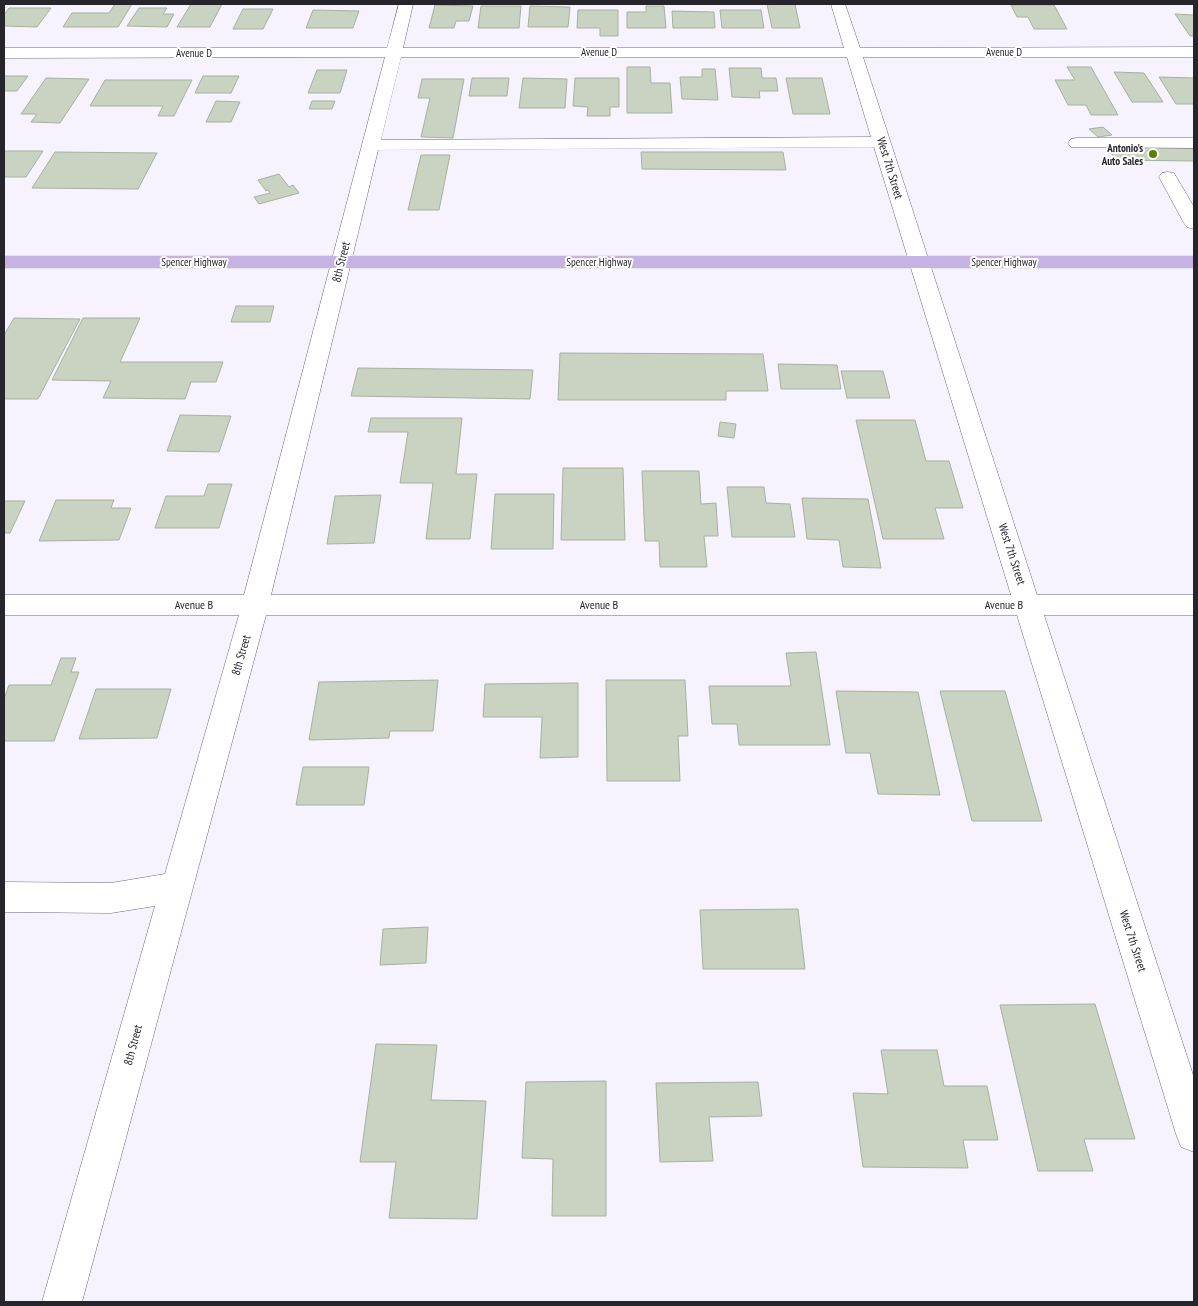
<svg xmlns="http://www.w3.org/2000/svg" width="1198" height="1306" viewBox="0 0 1198 1306" font-family="'PT Sans Narrow',sans-serif">
  <style>
    .building { fill: #cad3c1; stroke: #a7b19f }
    .lines { fill: none; stroke-linecap: round; stroke-linejoin: round }
    .minor-casing { stroke: #6d6879; stroke-width: 1 }
    .major-casing { stroke: #d4d3d5; stroke-width: 1 }
    .minor { fill: #fff; fill-rule: evenodd }
    .major { fill: #c5b3e4; fill-rule: evenodd }
    .poi-dot { fill: #568106; stroke: #fff; stroke-width: 2 }
    .labels { text-anchor: middle; stroke-width: 4; stroke-linejoin: round; paint-order: stroke }
    .far-street-label { font-size: 11px; fill: #27252c; stroke: #fff }
    .far-poi-label { font-size: 11px; font-weight: bold; fill: #27252c; stroke: #fff; text-anchor: end }
    .street-label { font-size: 12px; fill: #27252c; stroke: #fff }
  </style>
  <rect width="100%" height="100%" fill="#f6f3ff"/>
  <g class="building">
    <path d="M115,4H132L118,27H63L72,13H109Z"/>
    <path d="M191,4H222L210,27H177Z"/>
    <path d="M767,4H795L800,28H772Z"/>
    <path d="M435,5L473,6L469,21H456L454,28H429Z"/>
    <path d="M1011,5H1054L1067,29H1034L1028,17H1017Z"/>
    <path d="M481,6H521L519,28H478Z"/>
    <path d="M530,6L570,7L568,27H528Z"/>
    <path d="M646,6H664L666,28H627V12H646Z"/>
    <path d="M9,8H51L37,27L4,26V15Z"/>
    <path d="M139,8H167L163,14H174L167,27L127,26Z"/>
    <path d="M243,9H273L263,29H233Z"/>
    <path d="M313,10L359,11L353,28H306Z"/>
    <path d="M578,10H618V36H600V28H577Z"/>
    <path d="M720,10H761L764,28H722Z"/>
    <path d="M672,11L714,12L715,28H673Z"/>
    <path d="M1175,14L1194,15V36H1190Z"/>
    <path d="M627,67H650L651,83H670L672,113H627Z"/>
    <path d="M1067,67H1091L1118,115H1091L1086,105H1068L1055,80H1075Z"/>
    <path d="M729,68H761L762,78H776L778,91H759L760,98L732,97Z"/>
    <path d="M702,69H715L718,100L682,99L680,77H702Z"/>
    <path d="M317,70H347L340,93H308Z"/>
    <path d="M1114,72L1144,73L1163,102H1132Z"/>
    <path d="M4,76H28L17,91H4Z"/>
    <path d="M203,76H239L231,93H195Z"/>
    <path d="M1159,77L1194,78V104H1176Z"/>
    <path d="M46,78L89,79L60,123L31,122L37,114H21Z"/>
    <path d="M472,78H509L507,96H469Z"/>
    <path d="M523,78L567,79L565,108H519Z"/>
    <path d="M575,78H619V107H610V116H587L588,107L573,106Z"/>
    <path d="M786,78H822L830,114H793Z"/>
    <path d="M422,79H464L453,138L421,137L430,98H418Z"/>
    <path d="M105,80H192L174,116H158L163,106H90Z"/>
    <path d="M216,101L240,102L231,122H206Z"/>
    <path d="M312,101H335L332,109H309Z"/>
    <path d="M1103,127L1112,135L1098,137L1089,129Z"/>
    <path d="M1108,147L1194,148V161L1115,160Z"/>
    <path d="M4,151H43L26,177H4Z"/>
    <path d="M55,152L157,153L138,189L32,188Z"/>
    <path d="M641,152H783L786,170L642,169Z"/>
    <path d="M421,155H450L439,210H408Z"/>
    <path d="M279,174L289,187L293,185L299,193L259,204L254,197L270,193L268,190L266,191L258,180Z"/>
    <path d="M236,306H274L270,322H231Z"/>
    <path d="M14,318L80,319L38,399H4V335Z"/>
    <path d="M83,318H140L120,362H223L216,382H191L185,399L103,398L111,381L52,380Z"/>
    <path d="M560,353L763,354L768,391H726V400H558Z"/>
    <path d="M778,364L837,365L841,389H781Z"/>
    <path d="M358,368L533,370L530,399L351,396Z"/>
    <path d="M841,371H883L890,398H847Z"/>
    <path d="M180,415L231,416L219,452L167,451Z"/>
    <path d="M371,418H462L456,474H477L470,539H426L433,483H400L408,432H368Z"/>
    <path d="M856,420H915L926,461H949L963,508H935L944,539H883Z"/>
    <path d="M720,422L736,424L734,438L718,436Z"/>
    <path d="M563,468H623L625,540H561Z"/>
    <path d="M642,471H699L701,504L716,503L718,536H704L707,567H660L659,541H645Z"/>
    <path d="M208,484H232L219,528H155L166,496H204Z"/>
    <path d="M727,487H764L766,503L790,504L795,537H732Z"/>
    <path d="M495,494H554L553,549H491Z"/>
    <path d="M381,495L374,543L327,544L335,496Z"/>
    <path d="M802,498L868,499L881,568L843,567L839,540L807,539Z"/>
    <path d="M56,500H114L111,508H131L119,540L39,541Z"/>
    <path d="M4,501H25L10,533H4Z"/>
    <path d="M816,652L830,745H739L737,724H712L709,686H791L786,653Z"/>
    <path d="M61,658H76L71,672H79L54,741H4V699L9,685H51Z"/>
    <path d="M438,680L433,731H390L389,738L309,740L319,682Z"/>
    <path d="M606,680H685L688,736H678L680,781H607Z"/>
    <path d="M578,683V757L540,758L542,717H483L485,684Z"/>
    <path d="M96,689H171L157,738L79,739Z"/>
    <path d="M836,691L918,692L940,795L878,794L870,753H846Z"/>
    <path d="M940,691H1005L1042,821H972Z"/>
    <path d="M303,767H369L364,805H296Z"/>
    <path d="M798,909L805,969H703L700,910Z"/>
    <path d="M428,927L426,963L380,965L383,929Z"/>
    <path d="M1095,1004L1135,1139H1084L1093,1171H1038L1000,1005Z"/>
    <path d="M376,1044L437,1045L431,1100L486,1101L477,1219L389,1218L396,1162H360Z"/>
    <path d="M881,1050H937L944,1086H987L998,1140H963L968,1168L863,1167L853,1093L888,1094Z"/>
    <path d="M606,1081V1216H552L553,1159L522,1158L526,1082Z"/>
    <path d="M758,1082L762,1116L709,1117L713,1161L660,1162L656,1083Z"/>
  </g>
  <g class="lines">
    <g class="minor-casing">
      <g id="minor">
        <path d="M399,4H413L403,48H844L831,4H845L860,48L1194,47V57H863L1037,595H1194V615H1044L1194,1078V1152L1181,1147L1176,1134L1017,615H266L82,1302H42L155,906L111,913L4,912V882L111,883L165,874L239,615H4V595H244L385,57L4,58V48H387ZM401,57H847L871,137L381,140ZM874,147L1011,595H271L378,150Z"/>
        <path d="M1077,138H1194V148L1071,147L1068,143L1071,139Z"/>
        <path d="M1168,172L1174,173L1194,207V229L1187,227L1184,223L1159,177L1162,173Z"/>
      </g>
    </g>
    <g class="major-casing">
      <rect id="major" x="4" y="256" width="1190" height="12"/>
    </g>
    <use href="#minor" class="minor"/>
    <use href="#major" class="major"/>
  </g>
  <circle class="poi-dot" cx="1153" cy="154" r="5"/>
  <g class="labels">
    <g class="far-street-label">
      <text x="599" y="56">Avenue D</text>
      <text x="1004" y="56">Avenue D</text>
      <text x="194" y="57">Avenue D</text>
      <text x="194" y="266">Spencer Highway</text>
      <text x="599" y="266">Spencer Highway</text>
      <text x="1004" y="266">Spencer Highway</text>
    </g>
    <g class="far-poi-label">
      <text x="1143" y="152">Antonio's<tspan x="1143" dy="13">Auto Sales</tspan></text>
    </g>
    <g class="street-label">
      <text transform="translate(890 168) rotate(73)" y="4">West 7th Street</text>
      <text transform="translate(341 262) rotate(-76)" y="4">8th Street</text>
      <text transform="translate(1012 554) rotate(72)" y="4">West 7th Street</text>
      <text x="194" y="609">Avenue B</text>
      <text x="599" y="609">Avenue B</text>
      <text x="1004" y="609">Avenue B</text>
      <text transform="translate(241 655) rotate(-74)" y="4">8th Street</text>
      <text transform="translate(1133 941) rotate(72)" y="4">West 7th Street</text>
      <text transform="translate(133 1045) rotate(-75)" y="4">8th Street</text>
    </g>
  </g>
  <rect width="1198" height="1306" fill="none" stroke="#27252c" stroke-width="10"/>
</svg>
